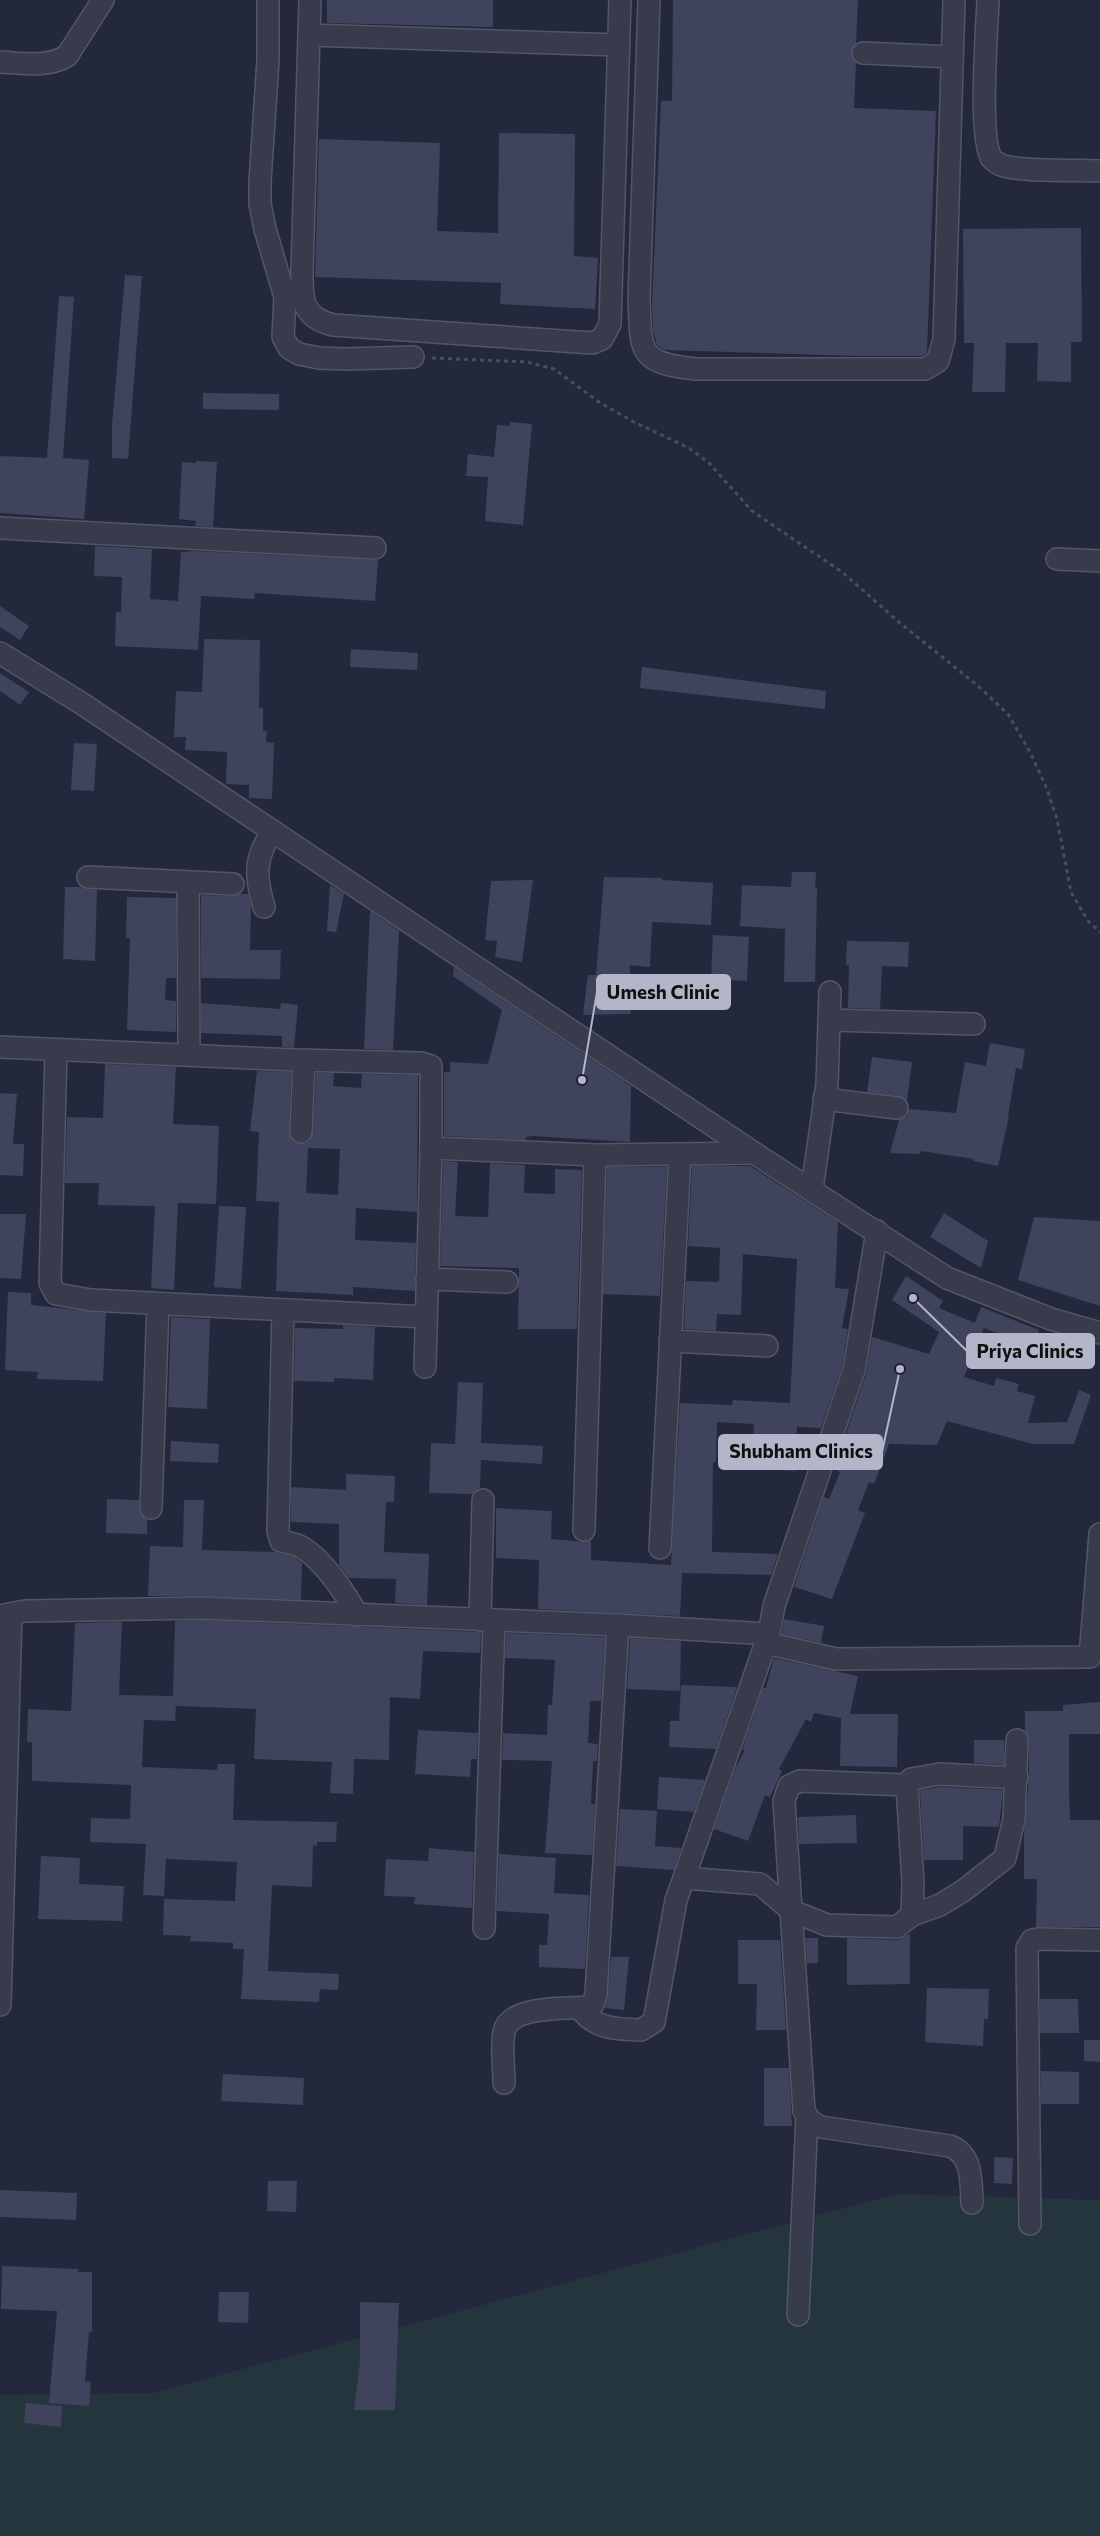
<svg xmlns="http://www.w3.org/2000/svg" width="1100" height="2536" viewBox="0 0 1100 2536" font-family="Commissioner,sans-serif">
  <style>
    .green { fill: #25353d }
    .building { fill: #3f445c; fill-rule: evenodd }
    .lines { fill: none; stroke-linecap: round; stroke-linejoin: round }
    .minor-casing { stroke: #525667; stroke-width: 24 }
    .path { stroke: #43525a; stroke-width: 3; stroke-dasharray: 4 4; stroke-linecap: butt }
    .minor { stroke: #373b4c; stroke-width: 21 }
    .leader { fill: none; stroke: #b3b6c8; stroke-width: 2 }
    .callout-dot { fill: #b3b6c8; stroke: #1c2031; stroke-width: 2 }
    .callout { fill: #b3b6c8; stroke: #b3b6c8; stroke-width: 2 }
    .callout-label { font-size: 19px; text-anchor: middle; font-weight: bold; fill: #111 }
  </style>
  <rect width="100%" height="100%" fill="#23283c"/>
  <path class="green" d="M898,2194L1100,2200V2536H0V2395L153,2393Z"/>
  <g class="building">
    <path d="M327,0H493V27L327,23Z"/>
    <path d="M673,0H858L856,43L851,53L856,63L854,108L936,111L927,353L921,356H859L664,350L657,345L653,330L652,304L661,101H672Z"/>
    <path d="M499,133L575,134L574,256L598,258L595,309L500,304L501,283L315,277L319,139L440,143L437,231L498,233Z"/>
    <path d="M1081,228L1082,342H1071V382L1037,381L1038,343H1006L1005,392H972L974,343H964L963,229Z"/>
    <path d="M125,275L142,276L128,459L112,458V425Z"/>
    <path d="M59,296L74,297L63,458L89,460L84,519L0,513V457L2,456L47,458Z"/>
    <path d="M203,393L279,394V410L203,409Z"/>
    <path d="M510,422L532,424L523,525L485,521L488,477L466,476L468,454L494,457L497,425L510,426Z"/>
    <path d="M196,461L217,462L213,527L195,526L196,521L179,519L182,462L196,463Z"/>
    <path d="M95,546L152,549L150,599L178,601L181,552L194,551L378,560L375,601L255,593L254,599L201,596L198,650L115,646L116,612H121L122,577L94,576Z"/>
    <path d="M0,606L29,626L20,640L0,627Z"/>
    <path d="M204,639L260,640L259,708H263V731H267L266,742L274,743L272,799L249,798V785L226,784L227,752L185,750L186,737H174L176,691L202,692Z"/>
    <path d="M351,649L418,653L417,670L350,667Z"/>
    <path d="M642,667L826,691L825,709L640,688Z"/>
    <path d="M0,673L29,692L20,705L0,691Z"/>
    <path d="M74,743L97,744L94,791L71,790Z"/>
    <path d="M792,872H816L815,887H817L815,982H784L785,929L740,926L742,885L791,887Z"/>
    <path d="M604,877L662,878V880L713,883L711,925L652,922L650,967L630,965L631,1014L583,1015L588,975H596Z"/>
    <path d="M533,880L522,962L495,957L497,941L485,940L491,881Z"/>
    <path d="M330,885L344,894L336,932L327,931Z"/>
    <path d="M65,887H80L97,890L95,961L63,959Z"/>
    <path d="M240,894H248L251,906L250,950H281L280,979L201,978V895L232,896Z"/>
    <path d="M127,897L176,898V978H166L165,1000L176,1001V1032L127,1030L130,938H126Z"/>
    <path d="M370,911L399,931L393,1050L364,1049Z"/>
    <path d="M713,935L749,937L747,981L711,979Z"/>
    <path d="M847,941L909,942L908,967L882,966L880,1009L848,1008L849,965H846Z"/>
    <path d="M454,967L631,1086L630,1142L533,1136L526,1137L525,1140L444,1136V1072H450V1062L488,1064L502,1010L453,976Z"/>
    <path d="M201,1003L280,1009L281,1003L298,1005L294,1048L282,1047V1036L201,1033Z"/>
    <path d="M990,1043L1025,1049L1022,1069L1016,1068L1008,1116H1009L998,1166L973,1161L974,1159L921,1151L920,1154L890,1153L899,1120L907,1116L909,1109L956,1113L965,1062L986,1066Z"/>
    <path d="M872,1057L912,1062L907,1101L899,1096L867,1092Z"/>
    <path d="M105,1064L176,1067L173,1124L219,1126L216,1204L178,1203L174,1290L151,1288L155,1206L98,1205L99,1183H65L67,1117L103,1118Z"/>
    <path d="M257,1071L291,1072L289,1132L294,1142L301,1144L307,1143L313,1133L316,1073H334L333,1086L361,1088L362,1074L418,1075L417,1212L356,1208L355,1240L416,1243L415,1291L353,1287V1295L276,1291L279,1202L256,1201L259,1132L250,1131ZM308,1148L340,1149L338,1195L306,1193Z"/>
    <path d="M0,1093L17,1094L13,1144H24L23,1176L0,1175Z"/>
    <path d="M443,1161L458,1162L455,1216L488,1217L490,1163L525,1165L524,1193L555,1194V1169L582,1170L577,1329H518L519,1268L440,1266Z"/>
    <path d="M692,1166H750L838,1222L835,1288L849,1289L842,1328L848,1329L842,1367L821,1428L797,1427L794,1471L751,1468L754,1424L717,1422L716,1462H713L712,1552L778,1554L771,1575L682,1573L680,1616L538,1609L539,1560L496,1558V1508L552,1511L551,1539L584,1542L591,1540V1560L671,1565L680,1403L732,1405L733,1400L790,1403L797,1259L743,1254L741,1315L717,1314L716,1331L684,1329L686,1281L719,1282L720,1248L688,1246Z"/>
    <path d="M607,1167H667L660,1296L603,1294Z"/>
    <path d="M219,1206L246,1207L241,1289L214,1287Z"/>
    <path d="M944,1213L988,1241L981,1268L930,1237Z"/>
    <path d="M0,1214H26L21,1279L0,1278Z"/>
    <path d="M1034,1217L1100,1221V1306L1018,1280Z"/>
    <path d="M906,1276L943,1301L939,1308L975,1323L981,1307L1039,1330L1032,1347L984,1328L964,1377L994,1386L996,1378L1019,1384L1017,1391L1035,1396L1028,1423L1067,1422L1079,1390L1091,1395L1074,1444H1033L947,1421L937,1445L889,1444L874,1484L869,1482L858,1510L865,1513L832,1599L794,1587L824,1497L829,1499L840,1472L834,1469L866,1374L872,1337L929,1354L939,1332L892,1300Z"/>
    <path d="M8,1292L31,1293V1305L106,1313L103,1381L37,1379L38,1372L5,1370Z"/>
    <path d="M171,1317L210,1319L207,1409L168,1407Z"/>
    <path d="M343,1325L375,1327L373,1380L334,1378V1382L294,1381L295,1328L343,1329Z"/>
    <path d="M458,1382L483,1383L481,1443L543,1446L542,1464L481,1460L480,1488L472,1494L429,1493L431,1443L455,1444Z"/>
    <path d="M171,1441L219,1444L218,1463L170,1461Z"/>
    <path d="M346,1474L395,1476L394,1502H386L384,1552L429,1554L427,1605L395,1603L396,1579L349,1578L339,1565V1524L291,1522V1487L346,1490Z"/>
    <path d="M107,1499L139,1500L140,1513L147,1520V1534L106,1533Z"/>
    <path d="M184,1500H204L202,1550L275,1552L294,1557L302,1563L301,1600L204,1596H148L150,1546L183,1547Z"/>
    <path d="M784,1619L824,1626L821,1643L782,1634Z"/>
    <path d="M203,1620L481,1632L480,1653L423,1651L420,1699L390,1697L389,1760L354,1759L353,1794L330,1793L332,1762L254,1759L256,1709L176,1706L175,1721L144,1720L142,1767L217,1770L218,1764H235L233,1820L337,1822L336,1842H317V1846L313,1845L312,1887L272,1885L268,1971L339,1974L338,1990L320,1989L319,2002L241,1999L244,1949H233V1943L190,1941L191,1936L163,1935L164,1899L235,1901L237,1862L166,1859L164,1896L143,1895L146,1844L90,1842L91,1818L130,1819L131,1785L32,1781V1742H27L28,1709L71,1711L75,1623L122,1622L119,1695L173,1696L175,1621Z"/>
    <path d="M506,1633L605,1637L601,1701H590L588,1743L598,1744L597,1761H593L591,1804H595L592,1855L545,1853L552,1761L502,1760L503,1733L547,1735L548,1705H552L555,1660L505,1658Z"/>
    <path d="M630,1638L681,1641L680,1691L627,1689Z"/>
    <path d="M774,1658L858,1676L850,1714H898L897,1767L840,1766L841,1718L814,1713L811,1722L806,1719L779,1769L782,1771L770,1797L765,1795L748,1841L714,1829L735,1769L745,1750H742L763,1688H766Z"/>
    <path d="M681,1685L737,1687L716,1749L669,1747L670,1721H679Z"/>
    <path d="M1100,1702V1734H1069V1791L1070,1820H1100V1927H1036L1037,1879H1024V1831L1029,1778V1740L1025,1731V1711H1063V1705Z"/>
    <path d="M418,1730L478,1733L477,1759H471L470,1777L415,1774Z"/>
    <path d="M974,1740H1004V1765L974,1763Z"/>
    <path d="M659,1777L705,1780L694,1812L657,1809Z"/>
    <path d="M941,1787L1003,1790L999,1827L963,1826V1860H924L920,1790Z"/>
    <path d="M620,1809L657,1811L655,1846L681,1848L674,1870L616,1866Z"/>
    <path d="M856,1815L857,1843L799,1844L798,1817Z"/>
    <path d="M429,1848L474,1852L472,1908L414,1904L415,1897L384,1896L386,1859L428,1861Z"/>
    <path d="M499,1854L556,1858L554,1893L589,1895L585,1969L539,1967V1945H547L549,1914L497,1911Z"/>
    <path d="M41,1856L80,1858L79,1884L124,1886L122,1921L38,1919Z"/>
    <path d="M910,1934V1984L847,1985V1938L897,1940Z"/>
    <path d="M805,1938H818V1963H807Z"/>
    <path d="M738,1940H780L786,2030H756L757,1984H738Z"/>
    <path d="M611,1957H629L624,2010L605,2008L608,1995Z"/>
    <path d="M927,1988L989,1989L988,2019H984L983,2046L925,2042Z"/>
    <path d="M1040,1999H1078L1079,2033H1040Z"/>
    <path d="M1084,2040H1100V2062L1084,2061Z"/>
    <path d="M764,2068H789L792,2126H764Z"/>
    <path d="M1041,2071L1079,2072V2104H1041Z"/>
    <path d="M223,2074L304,2078L303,2105L221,2101Z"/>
    <path d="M994,2157L1013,2158L1012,2184L994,2183Z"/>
    <path d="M268,2181H297L296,2212L267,2211Z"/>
    <path d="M0,2190L77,2193L76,2220L0,2217Z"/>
    <path d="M2,2266L78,2269V2272H92V2332H89L85,2381L91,2382L89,2406L49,2403L57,2311L1,2309Z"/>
    <path d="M219,2292H249L248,2323L218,2322Z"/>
    <path d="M360,2302L399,2303L395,2410H354L360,2362Z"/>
    <path d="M26,2403L62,2406L61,2427L24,2423Z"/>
  </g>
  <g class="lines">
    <g class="minor-casing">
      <g id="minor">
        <path d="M268,0V60L260,181V204L265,229L285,297L283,337L289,348L299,354L319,358L346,359L413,357"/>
        <path d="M310,0L302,270C302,299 301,317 333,325L592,343L602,339L610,324L620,0"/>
        <path d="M649,0L639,299C641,353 638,363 696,369H925L938,361L944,339L954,0"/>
        <path d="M988,0C987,29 978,139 992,159C993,161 999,164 1001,165C1019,172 1078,170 1100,171"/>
        <path d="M309,35L619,45"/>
        <path d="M863,53L952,57"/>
        <path d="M0,62C23,63 46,68 67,56L103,0"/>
        <path d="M0,528L375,548"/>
        <path d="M1057,559L1100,561"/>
        <path d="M0,653L81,703L754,1153L947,1278L1051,1319L1100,1333"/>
        <path d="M88,877L233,884"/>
        <path d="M188,883L189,1055"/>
        <path d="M264,907C255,877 254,857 273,831"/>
        <path d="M829,1020L974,1024"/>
        <path d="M0,1047L294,1060L421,1063L431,1066V1148L595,1155L754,1153"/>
        <path d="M56,1050L50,1283L56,1294L91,1300L426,1317"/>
        <path d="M824,1099L897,1108"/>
        <path d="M301,1132L304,1060"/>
        <path d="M812,1189L827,1084L830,992"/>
        <path d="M427,1279L507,1282"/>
        <path d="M283,1310L278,1531L281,1541C288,1543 297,1544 303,1548C324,1561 346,1594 357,1615"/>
        <path d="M670,1341L767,1346"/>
        <path d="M425,1367L431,1148"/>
        <path d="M151,1508L158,1304"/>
        <path d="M584,1530L595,1155"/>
        <path d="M660,1548L680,1154"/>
        <path d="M0,1616L25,1611L203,1608L618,1625L769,1634L774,1606L854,1370L877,1231"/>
        <path d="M480,1620L483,1500"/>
        <path d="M766,1643L836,1659L1090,1657L1100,1534"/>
        <path d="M907,1785L800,1781L789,1786L784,1801L804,2111L811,2122L821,2127L950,2146C973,2155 971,2182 972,2203"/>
        <path d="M684,1878L769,1634"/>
        <path d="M912,1915L940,1905L963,1891L1005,1858L1014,1819L1017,1740"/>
        <path d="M484,1928L494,1621"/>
        <path d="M0,2005L11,1614"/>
        <path d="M580,2008C594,2029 616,2029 641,2030L654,2022L676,1900L684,1878L760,1884L792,1911L827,1925L897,1927L912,1915L913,1883L907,1785L911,1779L940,1774L1017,1778"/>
        <path d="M504,2083C504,2067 501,2048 504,2032C509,2005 566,2009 588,2007L593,2004L596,1994L618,1625"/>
        <path d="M1030,2224L1027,1948L1032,1940L1038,1939L1100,1940"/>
        <path d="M798,2315L807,2116"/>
      </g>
    </g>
    <path class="path" d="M432,358L527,362L554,369L599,402L634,422L689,448L709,463L752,511L842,572L900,623L977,685L1008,714L1031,754L1047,789L1057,819L1071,892L1088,921L1100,932"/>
    <use href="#minor" class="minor"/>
  </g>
  <path class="leader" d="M582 1080L597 992M913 1298L967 1351M900 1369L882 1452"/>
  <g class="callout-dot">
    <circle cx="582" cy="1080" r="5"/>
    <circle cx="913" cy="1298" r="5"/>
    <circle cx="900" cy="1369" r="5"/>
  </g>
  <g class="callout">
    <rect x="597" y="975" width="133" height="34" rx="5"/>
    <rect x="967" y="1334" width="127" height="34" rx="5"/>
    <rect x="719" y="1435" width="163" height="34" rx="5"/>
  </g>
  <g class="callout-label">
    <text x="663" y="999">Umesh Clinic</text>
    <text x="1030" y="1358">Priya Clinics</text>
    <text x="801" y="1458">Shubham Clinics</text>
  </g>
</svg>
